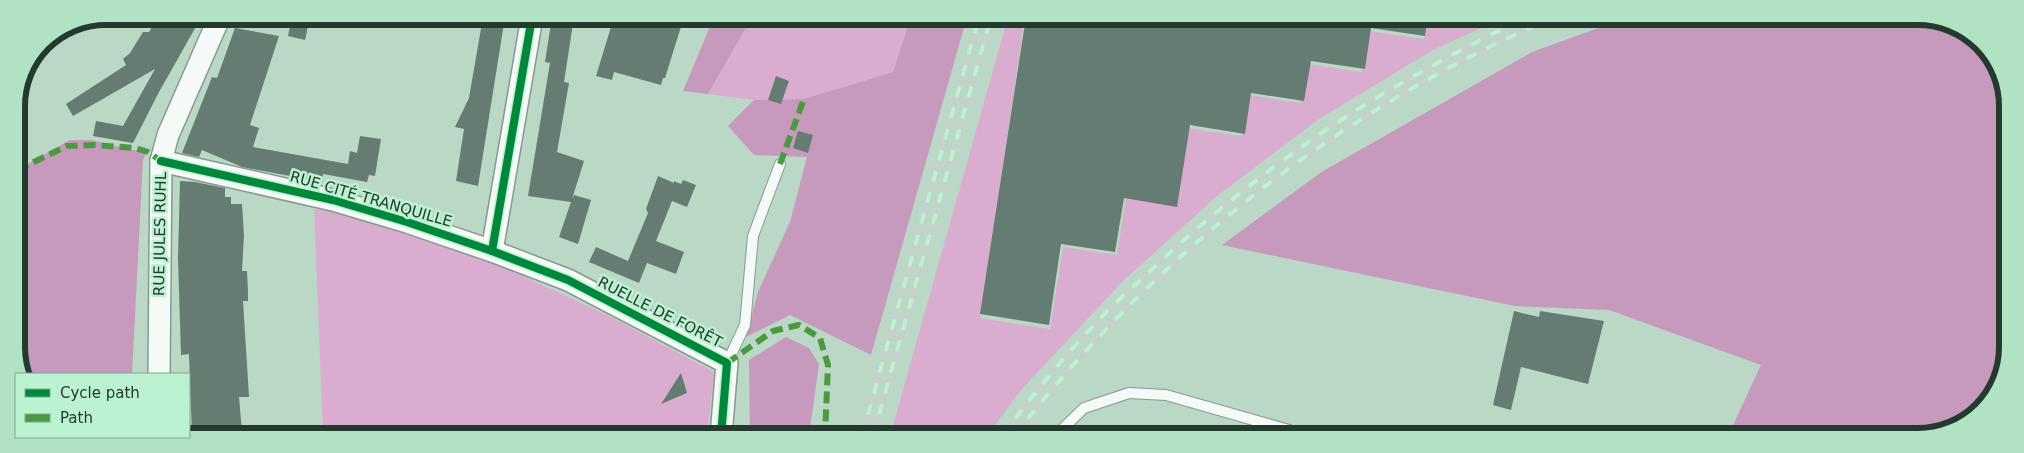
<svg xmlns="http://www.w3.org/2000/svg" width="2024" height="453" viewBox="0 0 2024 453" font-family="'DejaVu Sans',sans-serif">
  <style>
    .green { fill: #daadd0 }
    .forest { fill: #c699bd }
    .building { fill: #647c72 }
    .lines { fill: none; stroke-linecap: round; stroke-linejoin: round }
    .lane-casing { stroke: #849b8e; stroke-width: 12 }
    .street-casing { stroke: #849b8e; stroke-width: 24 }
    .lane { stroke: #f5f9f7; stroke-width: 10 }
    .street { stroke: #f5f9f7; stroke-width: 21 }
    .rail-casing { stroke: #c7d0ca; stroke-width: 5.5 }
    .rail { stroke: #bbf2d1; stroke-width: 4; stroke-dasharray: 11; stroke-linecap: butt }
    .quiet { stroke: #4b9941; stroke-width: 6; stroke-dasharray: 12 6; stroke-linecap: butt }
    .cycleway-casing { stroke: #bbf2d1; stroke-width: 11 }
    .cycleway { stroke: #00873e; stroke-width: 8 }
    .labels { text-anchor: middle; stroke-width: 5; stroke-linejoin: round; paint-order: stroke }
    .street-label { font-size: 15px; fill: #243a2e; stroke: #bbf2d1 }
    .rim { fill: none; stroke: #243a2e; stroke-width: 6 }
  </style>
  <rect width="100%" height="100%" fill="#bbd8c7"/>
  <g class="green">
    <path d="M752,17H911L893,72L804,99L754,100L708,94Z"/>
    <path d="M1008,17H1025L980,318L1050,329L1063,247L1117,255L1126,197L1187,128L1242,136L1248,95L1301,103L1307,64L1362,72L1368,31L1424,39L1428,19L1431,17L1503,18L1433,50L1319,119L1217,196L1123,281L1021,390L987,436H890Z"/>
    <path d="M314,209L407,222L611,317L714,372L707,436L323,435Z"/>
  </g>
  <g class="forest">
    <path d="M714,17H752L708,94L683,91Z"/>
    <path d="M911,17H967L871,355L790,315L746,337L758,292L790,222L807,157L754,155L728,126L754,100L804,99L893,72Z"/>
    <path d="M1626,18H1936L1981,42L2006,88V365L1977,415L1924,437L1728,436L1761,365L1609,310L1515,306L1222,245L1323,171L1532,52Z"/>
    <path d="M70,140H91L146,153L143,160L132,374H23L18,365L17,170Z"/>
    <path d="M786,337L809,348L819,364L809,436H750L749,360Z"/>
  </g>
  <g class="building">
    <path d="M158,16H202L159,92L133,143L93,136L96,121L123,126L155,69L73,116L66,104L126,65L123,59L130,53L143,32H149Z"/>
    <path d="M483,17H505L478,186L456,181L464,129L455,127L469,98Z"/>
    <path d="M552,17H574L564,82L569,83L557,152L584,161L572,199L574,195L591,200L578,244L559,237L571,202L528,196L550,63L545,62Z"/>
    <path d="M614,17H684L665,78H663L661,85L614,72L612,80L596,76Z"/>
    <path d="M1026,17H1428L1425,36L1371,28L1365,69L1311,61L1304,101L1251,93L1245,134L1190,125L1177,207L1124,198L1115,252L1061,244L1049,325L980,314Z"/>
    <path d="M291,21L308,26L305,40L288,36Z"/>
    <path d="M235,28L279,36L250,125L259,128L253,147L348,164L350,151L357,153L360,136L381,139L375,176L369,175L367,182L323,174L322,182L242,167L202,150L199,157L182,153L212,77L217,78Z"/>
    <path d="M776,76L789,81L781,104L768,100Z"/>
    <path d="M798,131L813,135L808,153L793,148Z"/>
    <path d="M658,176L674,183V181L681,184L683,180L696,185L687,207L672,201L656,241L684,252L676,274L647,263L639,283L589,262L596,247L628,261L648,213L646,209Z"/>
    <path d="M180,181L195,182L225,188V197H231V204H242L244,236L242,271H247L248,292V301H243L249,397H239L242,432L192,435L189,354L181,355L178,258Z"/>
    <path d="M1514,311L1539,317L1540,311L1604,321L1588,384L1521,367L1511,410L1493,405Z"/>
    <path d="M681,373L687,393L661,404Z"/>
  </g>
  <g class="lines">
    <g class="lane-casing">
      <g id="lane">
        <path d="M727,363L745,325L753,236L780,164"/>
        <path d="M1055,436L1084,408L1129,393L1166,395L1310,436"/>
      </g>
    </g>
    <g class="street-casing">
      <g id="street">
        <path d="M161,161L333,200L407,222L492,251L568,280L727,363L721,436"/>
        <path d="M492,251L532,17"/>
        <path d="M159,374L161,161L168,135L220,16"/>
      </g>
    </g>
    <use href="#lane" class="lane"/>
    <use href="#street" class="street"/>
    <g class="rail-casing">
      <g id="rail">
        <path d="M862,436L979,17"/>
        <path d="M873,436L991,17"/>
        <path d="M1002,436C1032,396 1064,356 1099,320C1113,304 1130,290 1146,275C1232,193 1327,123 1432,66C1463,49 1494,32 1527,18"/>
        <path d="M1014,436C1158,252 1338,111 1552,18"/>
      </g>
    </g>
    <use href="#rail" class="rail"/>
    <g class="quiet">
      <path d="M780,164L804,99"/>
      <path d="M17,170L67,146L95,145L135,148L148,152L161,161"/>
      <path d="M727,363L773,331L799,325L820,338L828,365L825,436"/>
    </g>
    <g class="cycleway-casing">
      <g id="cycleway">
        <path d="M161,161L333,200L407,222L492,251L568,280L727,363L721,436"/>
        <path d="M492,251L532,17"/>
      </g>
    </g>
    <use href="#cycleway" class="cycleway"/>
  </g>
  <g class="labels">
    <g class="street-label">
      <text transform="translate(371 199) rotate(16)" y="5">RUE CITÉ TRANQUILLE</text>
      <text transform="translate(160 234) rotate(-89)" y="5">RUE JULES RUHL</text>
      <text transform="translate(660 312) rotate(27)" y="5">RUELLE DE FORÊT</text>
    </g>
  </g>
  <path d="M0 0H2024V453H0ZM106 25H1918A81 81 0 0 1 1999 106V347A81 81 0 0 1 1918 428H106A81 81 0 0 1 25 347V106A81 81 0 0 1 106 25Z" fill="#afe3c4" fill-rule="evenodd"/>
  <path class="rim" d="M106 25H1918A81 81 0 0 1 1999 106V347A81 81 0 0 1 1918 428H106A81 81 0 0 1 25 347V106A81 81 0 0 1 106 25Z"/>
  <rect x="15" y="373" width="175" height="65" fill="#bbf2d1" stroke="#7fa890"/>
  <rect x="25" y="389" width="25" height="8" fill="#00873e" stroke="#7fa890"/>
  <text x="60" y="398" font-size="15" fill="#243a2e">Cycle path</text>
  <rect x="25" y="414" width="25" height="8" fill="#4b9941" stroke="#7fa890"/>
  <text x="60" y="423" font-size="15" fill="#243a2e">Path</text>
</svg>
